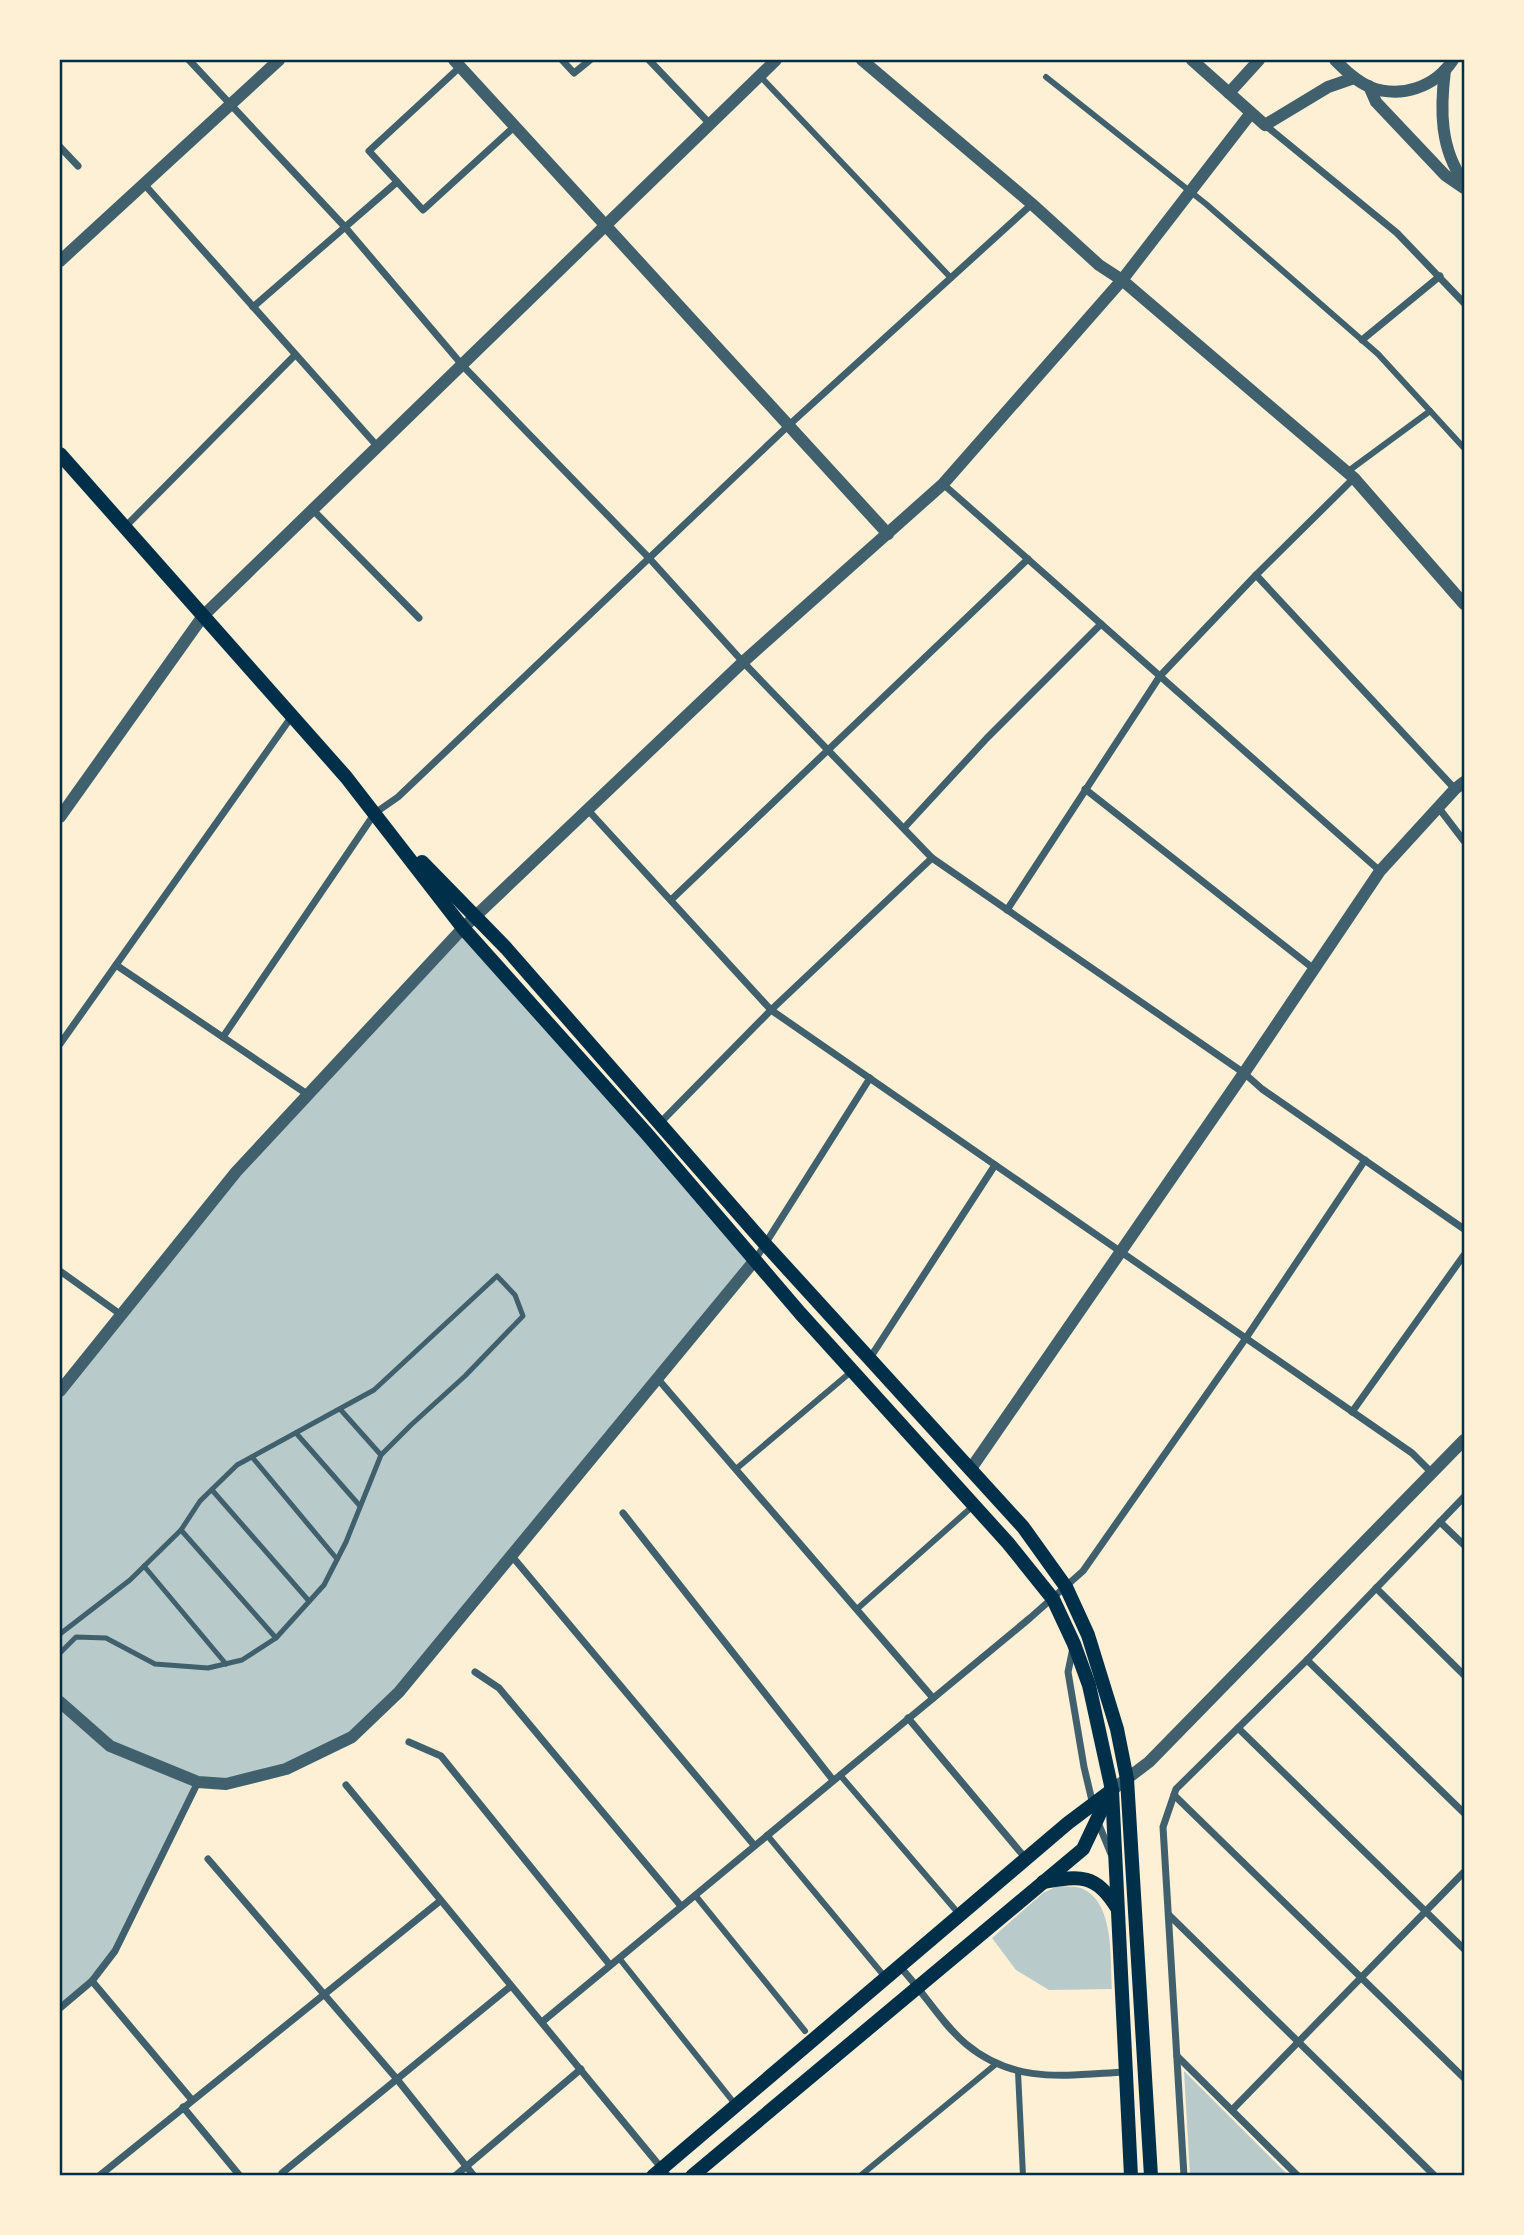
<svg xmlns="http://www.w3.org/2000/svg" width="1524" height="2235" viewBox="0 0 1524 2235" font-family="'Asap Condensed',sans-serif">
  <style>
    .green { fill: #b9caca }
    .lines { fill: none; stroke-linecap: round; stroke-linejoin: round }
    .service { stroke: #3f606c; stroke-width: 5 }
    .pedestrian { stroke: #3f606c; stroke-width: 6 }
    .minor { stroke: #3f606c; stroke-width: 7 }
    .tertiary { stroke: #3f606c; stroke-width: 12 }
    .secondary { stroke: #003049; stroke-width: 14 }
    .neatline { fill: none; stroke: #003049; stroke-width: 2.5 }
  </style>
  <rect width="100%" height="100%" fill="#fdf0d5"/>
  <g class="green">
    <path d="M463,928L755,1260L399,1692L352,1737L286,1769L198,1782L115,1951L92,1981L60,2008V1391L236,1172Z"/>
    <path d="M1058,1886C1065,1887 1075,1886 1081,1888C1115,1902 1110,1958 1112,1989L1049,1990L1016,1970L992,1938L1043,1893Z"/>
    <path d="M1184,2071L1288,2175H1190Z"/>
  </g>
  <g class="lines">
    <g class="service">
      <path d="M340,1409L381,1455"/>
      <path d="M296,1433L360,1506"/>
      <path d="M252,1457L337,1559"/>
      <path d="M212,1490L309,1601"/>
      <path d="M181,1530L276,1638"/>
      <path d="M144,1566L226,1664"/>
      <path d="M60,1634L130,1580L181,1530L200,1501L237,1465L374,1390L497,1276L515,1295L523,1316L465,1376L411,1425L381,1455L346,1542L324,1585L276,1638L242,1660L208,1668L155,1664L106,1638L76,1637L60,1653"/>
    </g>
    <g class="pedestrian">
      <path d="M760,76L951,278"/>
      <path d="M1046,77L1206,204L1378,354L1464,448"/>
      <path d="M1347,472L1430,411"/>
      <path d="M736,1469L852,1371"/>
      <path d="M857,1609L973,1506"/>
      <path d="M840,1775L959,1914"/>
      <path d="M767,1835L885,1977"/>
      <path d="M695,1895L805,2031"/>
      <path d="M619,1958L735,2104"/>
      <path d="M1018,2072L1023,2176"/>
      <path d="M860,2176L996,2064"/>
    </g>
    <g class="minor">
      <path d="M189,60L345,227L463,366L649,558L743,662L932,858L1244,1073L1262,1089L1464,1229"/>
      <path d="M562,60L574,73L590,60"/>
      <path d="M649,60L710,124"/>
      <path d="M461,66L369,151L423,210L515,126"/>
      <path d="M1265,125L1397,233L1464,303"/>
      <path d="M60,147L78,166"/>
      <path d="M144,184L378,447"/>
      <path d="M253,307L397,182"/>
      <path d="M1362,340L1440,276"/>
      <path d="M943,484L1380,871"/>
      <path d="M313,510L419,618"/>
      <path d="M125,527L295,355"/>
      <path d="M1256,575L1455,789"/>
      <path d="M1085,789L1314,969"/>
      <path d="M1438,807L1464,841"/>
      <path d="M587,809L771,1010L1412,1453L1432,1473"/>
      <path d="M904,828L987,738L1101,624"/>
      <path d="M671,900L1028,559"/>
      <path d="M1007,910L1160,676L1256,575L1354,478"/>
      <path d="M116,965L307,1094"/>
      <path d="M223,1037L375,813L398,797L789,425L1032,204"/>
      <path d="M60,1044L292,716"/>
      <path d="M659,1124L771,1010L932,858"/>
      <path d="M755,1260L870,1078"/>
      <path d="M60,1271L120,1314"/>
      <path d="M870,1358L995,1165"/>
      <path d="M657,1378L933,1698"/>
      <path d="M1352,1412L1464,1255"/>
      <path d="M623,1513L833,1780"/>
      <path d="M1440,1522L1464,1545"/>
      <path d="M511,1555L754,1845"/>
      <path d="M1376,1588L1464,1675"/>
      <path d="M1073,1648L1068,1672L1084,1767L1093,1805"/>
      <path d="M1307,1660L1464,1813"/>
      <path d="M475,1672L499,1688L681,1906"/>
      <path d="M908,1718L1027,1860"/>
      <path d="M1238,1728L1464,1949"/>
      <path d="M409,1742L441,1756L610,1965"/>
      <path d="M346,1785L668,2176"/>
      <path d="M1174,1795L1464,2078"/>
      <path d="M1097,1820L1111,1854"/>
      <path d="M208,1859L396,2078L474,2176"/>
      <path d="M1169,1915L1435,2176"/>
      <path d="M900,1967C923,1991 941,2023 966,2044C1015,2085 1067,2075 1125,2072"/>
      <path d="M92,1981L192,2100"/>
      <path d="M60,2008L92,1981L115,1951L198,1782"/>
      <path d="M542,2022L1030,1618L1083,1571L1246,1338L1365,1160"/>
      <path d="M1177,2056L1298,2176"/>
      <path d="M183,2107L240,2176"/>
      <path d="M1232,2110L1464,1872"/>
      <path d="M282,2173L511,1986"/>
      <path d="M99,2176L440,1901"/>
      <path d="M455,2176L581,2069"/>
      <path d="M1184,2176L1163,1827L1176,1789L1307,1660L1464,1497"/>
    </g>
    <g class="tertiary">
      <path d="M454,60L888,534"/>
      <path d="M862,60L1032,204L1099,265L1122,280L1354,478L1464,604"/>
      <path d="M1192,60L1265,125L1328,87L1354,78"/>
      <path d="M1335,60C1345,70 1356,81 1370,87C1401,99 1435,87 1453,60"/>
      <path d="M1445,70C1440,110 1440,149 1464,182"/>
      <path d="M1369,86L1376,102L1445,175L1464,188"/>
      <path d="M1229,93L1259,60"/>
      <path d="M60,261L279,60"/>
      <path d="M60,817L203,616L776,60"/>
      <path d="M60,1391L236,1172L463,928L743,662L943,484L1122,280L1251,113"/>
      <path d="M970,1470L1244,1073L1380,871L1455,789L1464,782"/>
      <path d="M60,1702L110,1746L198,1782L226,1784L286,1769L352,1737L399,1692L755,1260"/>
      <path d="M1112,1790L1149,1762L1464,1440"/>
    </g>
    <g class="secondary">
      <path d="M60,454L346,777L463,928L647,1134L800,1313L1008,1543L1053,1599L1074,1644L1089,1685L1112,1790L1131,2176"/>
      <path d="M422,862L506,948L765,1244L1023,1527L1066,1587L1088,1635L1117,1729L1127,1779L1151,2176"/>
      <path d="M1043,1882C1080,1876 1096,1873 1117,1908"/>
      <path d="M653,2176L1068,1823L1112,1790"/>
      <path d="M692,2176L1083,1849L1110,1792"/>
    </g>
  </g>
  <rect width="1524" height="2235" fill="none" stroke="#fdf0d5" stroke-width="122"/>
  <rect x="61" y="61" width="1402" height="2113" class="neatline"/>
</svg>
